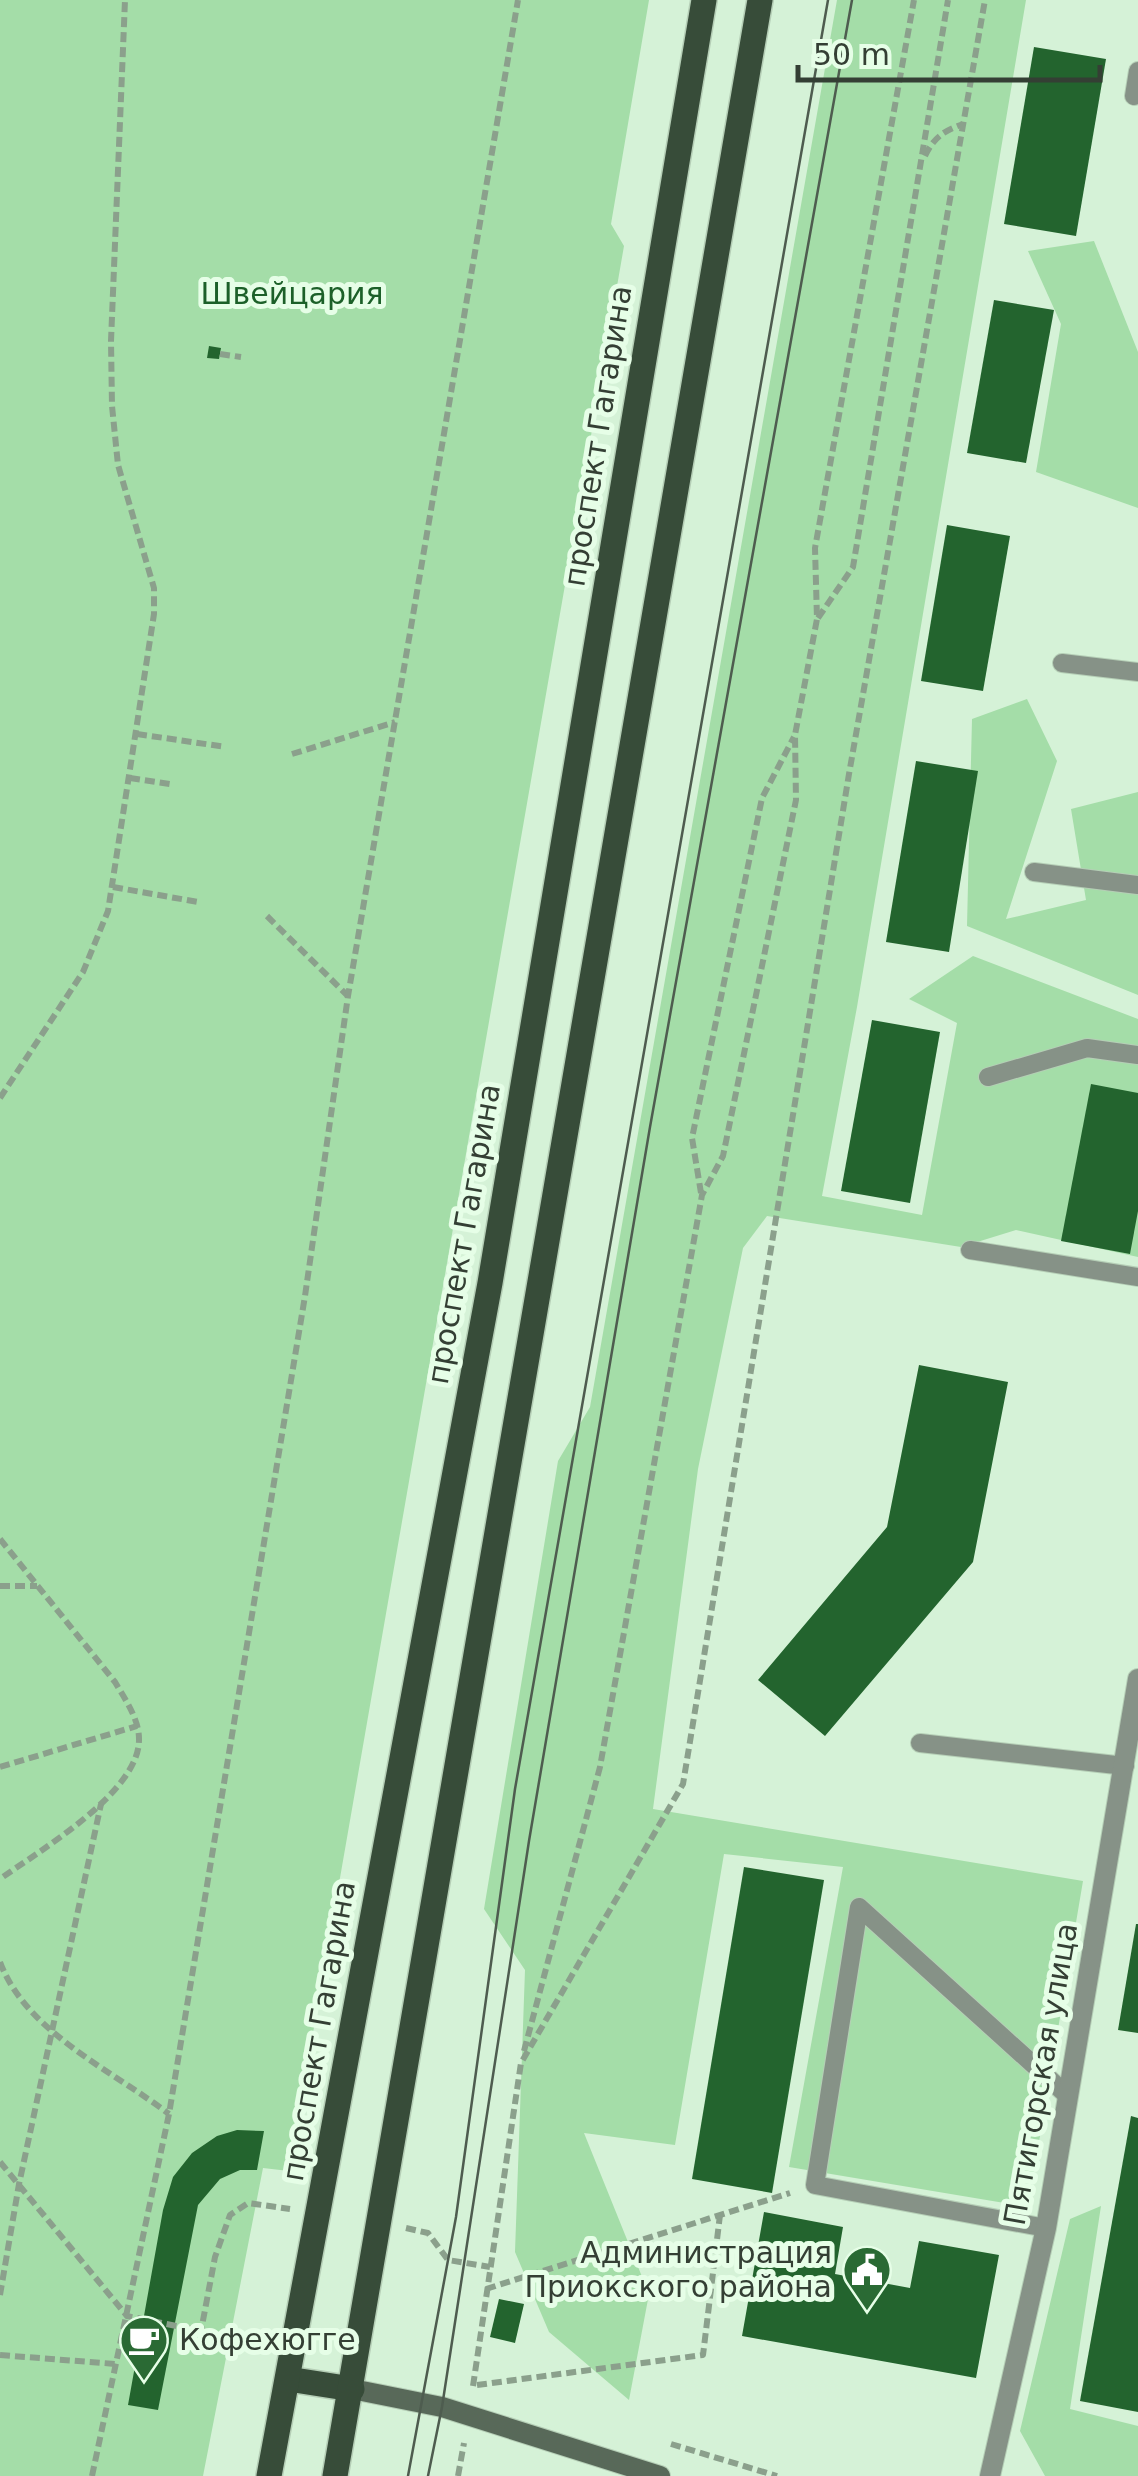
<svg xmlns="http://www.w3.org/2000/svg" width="1138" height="2476" viewBox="0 0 1138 2476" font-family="'DejaVu Sans',sans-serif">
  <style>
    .green { fill: #a4dda8 }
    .building { fill: #23642e }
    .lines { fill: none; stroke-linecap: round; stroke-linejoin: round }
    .lane-casing { stroke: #b5ceb6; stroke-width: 20 }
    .street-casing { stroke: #b5ceb6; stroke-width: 22 }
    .secondary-casing { stroke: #b5ceb6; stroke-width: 22 }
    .primary-casing { stroke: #b5ceb6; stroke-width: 28 }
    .path { stroke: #8ba08c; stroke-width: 6; stroke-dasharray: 10 5; stroke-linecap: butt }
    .lane { stroke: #869287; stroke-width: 18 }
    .street { stroke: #869287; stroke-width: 20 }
    .secondary { stroke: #586959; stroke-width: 20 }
    .primary { stroke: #374c39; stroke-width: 25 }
    .tram { stroke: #4e5c4f; stroke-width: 2.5 }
    .labels { text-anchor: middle; stroke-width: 10; stroke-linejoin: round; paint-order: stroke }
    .park-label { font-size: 30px; fill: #1c6029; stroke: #e6fee7 }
    .street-label { font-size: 30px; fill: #343f34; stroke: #e6fee7 }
    .poi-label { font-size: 30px; fill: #343f34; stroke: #e6fee7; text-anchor: end }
  </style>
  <rect width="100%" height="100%" fill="#d5f2d7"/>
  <g class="green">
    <path d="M0,0H649L611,224L624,246L289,2171L263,2168L203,2476H0Z"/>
    <path d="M837,0H1026L857,1007L822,1196L922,1215L957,1023L909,999L973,956L1138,1019V1257L1016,1230L961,1247L767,1216L743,1248L698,1469L653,1809L1083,1881L1028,2207L789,2167L843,1867L724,1854L675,2145L584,2133L649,2294L629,2400L549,2332L515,2252L525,1970L484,1909L558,1461L590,1407Z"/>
    <path d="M1094,241L1138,352V508L1036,472L1061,324L1028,251Z"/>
    <path d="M1027,699L1057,761L1006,919L1086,900L1071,809L1138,792V995L967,926L972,719Z"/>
    <path d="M1101,2206L1070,2409L1138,2426V2476H1045L1020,2431L1070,2219Z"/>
  </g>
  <g class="building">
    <path d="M1034,47L1106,59L1076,236L1004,224Z"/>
    <path d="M994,300L1054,310L1026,463L967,453Z"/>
    <path d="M209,346L221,348L219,359L207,358Z"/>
    <path d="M947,525L1010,536L983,691L921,681Z"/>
    <path d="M916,761L978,771L949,952L886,942Z"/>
    <path d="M872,1020L940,1032L910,1203L841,1191Z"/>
    <path d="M1091,1084L1138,1093V1211L1130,1254L1061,1241Z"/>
    <path d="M919,1365L1008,1382L973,1562L825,1736L758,1680L887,1527Z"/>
    <path d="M744,1867L824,1880L772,2193L692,2179Z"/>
    <path d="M1136,1924H1138V2033L1118,2030Z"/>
    <path d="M1131,2116L1138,2118V2412L1080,2401Z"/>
    <path d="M237,2130L264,2131L257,2170H240L220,2179L198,2205L158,2410L128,2405L163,2210L173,2177L192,2153L217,2136Z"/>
    <path d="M764,2212L843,2227L835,2274L910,2288L919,2241L999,2255L976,2378L742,2336Z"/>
    <path d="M499,2299L524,2304L515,2343L490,2337Z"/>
  </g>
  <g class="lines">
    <g class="lane-casing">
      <g id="lane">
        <path d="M1134,96L1138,71"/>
        <path d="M1062,663L1138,672"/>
        <path d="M1034,872L1138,885"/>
        <path d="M988,1077L1087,1048L1138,1055"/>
        <path d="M970,1250L1138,1277"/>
        <path d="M920,1743L1125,1766"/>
        <path d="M1046,2228L815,2185L859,1907L1068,2096"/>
      </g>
    </g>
    <g class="street-casing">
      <path id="street" d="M990,2476L1046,2228L1138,1679"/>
    </g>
    <g class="secondary-casing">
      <path id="secondary" d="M352,2389L442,2407L660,2476"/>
    </g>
    <g class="primary-casing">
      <g id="primary">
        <path d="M288,2379L352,2389"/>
        <path d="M269,2476L490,1283L704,0"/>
        <path d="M335,2476L760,0"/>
      </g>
    </g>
    <g class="path">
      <path d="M925,156C934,137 944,131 963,124"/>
      <path d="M220,354L241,357"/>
      <path d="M818,618L853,567L948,0"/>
      <path d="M137,734L226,747"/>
      <path d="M292,754L395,722"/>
      <path d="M130,778L170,784"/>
      <path d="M113,887L198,902"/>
      <path d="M267,916L348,996"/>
      <path d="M0,1098L83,972L108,911L154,614V588L118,465L112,406L111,341L125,0"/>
      <path d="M701,1193L692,1138L762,798L794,737"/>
      <path d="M0,1539L115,1682C125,1699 139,1719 139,1739C140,1792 39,1851 0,1879"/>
      <path d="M0,1586H37"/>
      <path d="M0,1767L137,1726"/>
      <path d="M0,1962C26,2032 113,2071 169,2114"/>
      <path d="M524,2051L600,1767L702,1195L723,1156L796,800L795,735L817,619L815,548L914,0"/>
      <path d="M0,2162L127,2316L201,2331L215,2257L230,2215L248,2203L290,2209"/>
      <path d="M406,2228L428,2233L448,2260L490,2267"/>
      <path d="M486,2289L790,2193"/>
      <path d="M0,2295L19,2184L101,1804"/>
      <path d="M0,2355L116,2364"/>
      <path d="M477,2385L703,2355L720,2215"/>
      <path d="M473,2386L521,2063L683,1784L849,774L985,0"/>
      <path d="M671,2444L777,2476"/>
      <path d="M92,2476L169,2114L305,1296L348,996L518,0"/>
      <path d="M458,2476L464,2443"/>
    </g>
    <use href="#lane" class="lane"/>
    <use href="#street" class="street"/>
    <use href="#secondary" class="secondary"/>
    <use href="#primary" class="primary"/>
    <g class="tram">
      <path d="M408,2476L456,2217L515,1789L828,0"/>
      <path d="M428,2476L442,2407L529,1841L650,1127L852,0"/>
    </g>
  </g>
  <defs>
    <g id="civic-pin" transform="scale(2.5)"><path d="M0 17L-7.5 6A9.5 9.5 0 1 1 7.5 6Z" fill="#2a6a34" stroke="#e6fee7"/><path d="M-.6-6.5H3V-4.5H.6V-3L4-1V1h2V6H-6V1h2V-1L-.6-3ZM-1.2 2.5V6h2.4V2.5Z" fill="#fff"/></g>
    <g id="cafe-pin" transform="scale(2.5)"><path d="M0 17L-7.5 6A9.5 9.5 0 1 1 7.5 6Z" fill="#2a6a34" stroke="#e6fee7"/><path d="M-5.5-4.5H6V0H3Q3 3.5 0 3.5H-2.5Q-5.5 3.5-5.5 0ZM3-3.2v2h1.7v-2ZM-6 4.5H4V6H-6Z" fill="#fff"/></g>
  </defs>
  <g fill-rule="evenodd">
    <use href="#civic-pin" x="867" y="2270"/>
    <use href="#cafe-pin" x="144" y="2340"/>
  </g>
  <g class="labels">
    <g class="park-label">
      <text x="292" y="304">Швейцария</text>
    </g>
    <g class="street-label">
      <text transform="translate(598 436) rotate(-81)" y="10">проспект Гагарина</text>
      <text transform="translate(464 1234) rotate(-80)" y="10">проспект Гагарина</text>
      <text transform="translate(319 2031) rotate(-80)" y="10">проспект Гагарина</text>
      <text transform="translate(1041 2074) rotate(-80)" y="10">Пятигорская улица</text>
    </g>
    <g class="poi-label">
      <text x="832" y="2263">Администрация<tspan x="832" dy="34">Приокского района</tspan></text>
      <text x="179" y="2350" text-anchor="start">Кофехюгге</text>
    </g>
  </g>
  <path d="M798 65v15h302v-15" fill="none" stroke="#343f34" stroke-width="5"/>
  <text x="813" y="65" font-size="30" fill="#343f34" stroke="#e6fee7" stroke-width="8" paint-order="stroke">50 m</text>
</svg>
